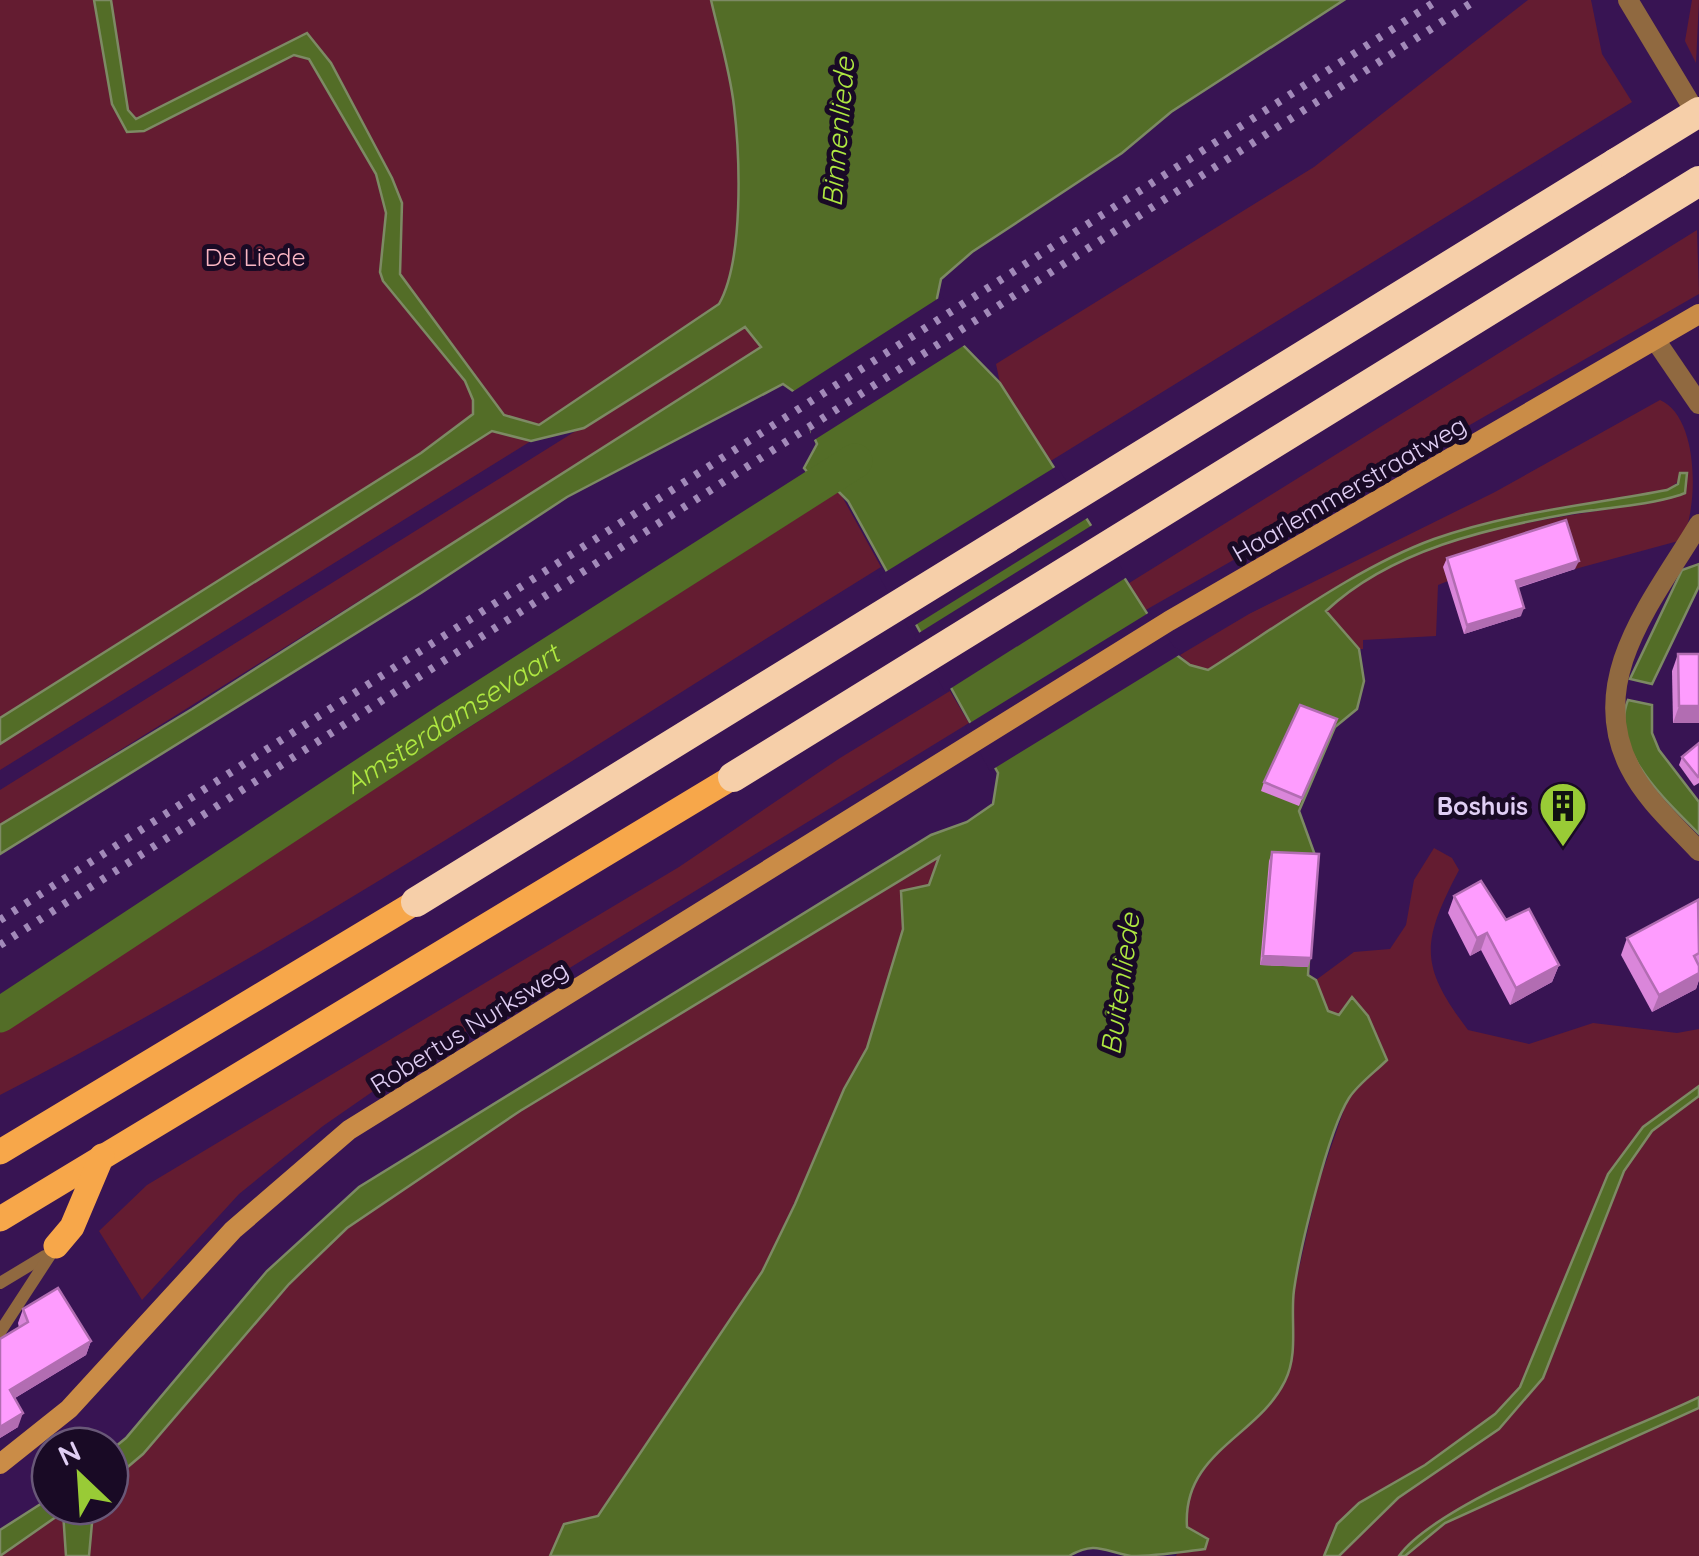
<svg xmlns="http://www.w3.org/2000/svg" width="1699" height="1556" viewBox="0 0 1699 1556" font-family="Quicksand,sans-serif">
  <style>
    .green { fill: #641c31 }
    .water { fill: #536d27; stroke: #7d8a64; stroke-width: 2.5 }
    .pier { fill: #381453 }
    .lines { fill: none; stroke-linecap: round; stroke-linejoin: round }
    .canal { stroke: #536d27; stroke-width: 35 }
    .service { stroke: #906940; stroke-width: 12 }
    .minor { stroke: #906940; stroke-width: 20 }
    .tertiary { stroke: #906940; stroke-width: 20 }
    .secondary { stroke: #ca8c47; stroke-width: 20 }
    .primary { stroke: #f7a74a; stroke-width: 25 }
    .motorway { stroke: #f6cfa9; stroke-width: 30 }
    .rail { stroke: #a28ab9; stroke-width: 8; stroke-dasharray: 5 10; stroke-linecap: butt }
    .motorway-bridge { stroke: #f6cfa9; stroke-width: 30 }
    .wall { fill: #da86da }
    .shaded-wall { fill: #b26db2 }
    .building { fill: #fe9cfe; stroke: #b26db2; stroke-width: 2.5 }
    .labels { text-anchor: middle; stroke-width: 10; stroke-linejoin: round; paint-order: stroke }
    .park-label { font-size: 25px; fill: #f9b6c3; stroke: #190a25 }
    .street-label { font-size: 25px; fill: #e0cef4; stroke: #190a25 }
    .poi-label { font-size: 25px; font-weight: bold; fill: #e0cef4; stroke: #190a25; text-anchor: end }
    .water-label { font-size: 28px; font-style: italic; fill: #afe841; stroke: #190a25 }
  </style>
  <rect width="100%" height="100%" fill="#381453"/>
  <g class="green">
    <path d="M0,0H711C719,35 730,71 734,106C740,157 744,260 719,304L539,425C469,408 479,409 421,453L0,718Z"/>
    <path d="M1528,0H1591L1602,54L1632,102L1049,462L1000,383L996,364L1314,167Z"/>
    <path d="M1692,0H1699L1696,63L1685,41Z"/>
    <path d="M1697,230L1699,294L1454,434L1420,444L1322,499L1293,526L1144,611L1126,585Z"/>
    <path d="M744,326L761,347L758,352L0,825V790Z"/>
    <path d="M1660,400C1699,417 1699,505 1682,540L1575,569L1563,530L1444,567L1448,581L1438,585L1436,636L1363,640V649H1359L1326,611C1416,526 1553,521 1669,499L1680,495L1681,479L1668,490C1589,504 1510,511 1434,539C1353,570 1281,624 1208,670L1190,665L1180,655L1249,614L1495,492Z"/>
    <path d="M493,431L531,441L0,770V744Z"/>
    <path d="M839,491L881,567C590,747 304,939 0,1095V1027Z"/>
    <path d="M950,691L969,723L408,1067L323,1126L239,1194L142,1300L99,1231L147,1185L679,867L840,758Z"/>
    <path d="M1434,848L1452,858L1459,870C1421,943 1419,965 1468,1030L1529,1044L1593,1023L1677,1033L1699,1029V1086L1621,1155L1608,1174L1520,1387L1495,1414L1425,1465L1359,1503L1337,1525L1324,1556H1176L1187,1528L1185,1502L1208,1463L1233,1434L1268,1406L1293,1348L1294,1291L1318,1185L1348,1098L1386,1060L1353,998L1339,1015L1328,1011L1316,980L1354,952L1390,949L1406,925L1414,880Z"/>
    <path d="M940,856L867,1048L762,1272L587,1556H85L87,1506H110V1482L143,1453L289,1284L347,1228L520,1111Z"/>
    <path d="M1699,1096V1397L1475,1500L1442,1519L1399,1556H1339L1398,1498L1499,1429L1543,1378L1624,1171L1652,1131Z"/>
    <path d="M1699,1408V1556H1405L1445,1523Z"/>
    <path d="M64,1511L66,1556H0Z"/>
  </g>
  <g class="water">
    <path d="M94,0H111L128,110L136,119L307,33L331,63L392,178L402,203L400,274L504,415L539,425L719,304C744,260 740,157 734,106C730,71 719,35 711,0H1344L1171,112L1122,153L972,252L941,279L937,298L962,344L1000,383L1171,651L1190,665L1208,670C1278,626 1357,567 1434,539C1510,512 1589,505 1667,490L1678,484L1680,473H1687L1685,493L1680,495C1645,506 1609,507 1573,513C1488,528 1391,550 1326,611L1359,649L1364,681L1357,709L1335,727L1299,811L1316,858L1308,975L1316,980L1328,1011L1339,1015L1352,997L1368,1016L1387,1060C1375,1072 1358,1084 1349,1098C1328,1131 1300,1248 1294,1290C1290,1319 1299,1353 1285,1381C1258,1437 1182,1452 1187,1527L1208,1539L1205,1549C1180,1552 1158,1556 1131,1556C1105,1552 1096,1540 1069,1556H550L564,1524L598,1516L762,1272L795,1204L844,1089L867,1048L903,929L901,891L929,885L939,857L520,1111L347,1228L289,1284L143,1454L110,1482V1451L126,1438L267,1271L359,1187L931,835L967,822L993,804L998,773L848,501L837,490L827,495L804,468L817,444L793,391L783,384L567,497L421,593L0,854V825L192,709L761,347L745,327L584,428L531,441L492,431L0,744V718L421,453L473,414V400L465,381L383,281L380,272L386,213L376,174L309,59L294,55L144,131L127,132L112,104Z"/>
    <path d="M1699,564V586L1652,684L1630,679L1682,570Z"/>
    <path d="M1628,700L1652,705V733L1659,750L1699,802V834C1668,802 1608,750 1628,700Z"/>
    <path d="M1699,1086V1096L1652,1131L1624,1171L1543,1378L1499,1429L1398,1498L1339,1556H1324L1337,1524L1359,1503L1425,1465L1495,1414L1520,1387L1608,1174L1643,1127Z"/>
    <path d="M1699,1397V1408L1445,1523L1405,1556H1399C1438,1501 1631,1430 1699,1397Z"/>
    <path d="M50,1498V1506H88L92,1523L89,1556H66L63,1512L0,1556V1530Z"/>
  </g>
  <g class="pier">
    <path d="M942,296L968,343L811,442V432L789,394Z"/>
    <path d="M1057,466L1089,517L909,629L879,576Z"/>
    <path d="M1094,524L1127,577L945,692L914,636Z"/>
    <path d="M1150,612L1174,647L1184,652L990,771L965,726Z"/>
  </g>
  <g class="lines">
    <path class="canal" id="s1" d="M0,1015L448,720L855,461"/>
    <g class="service">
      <path d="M0,1283L45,1256"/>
      <path d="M0,1332L56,1246"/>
    </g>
    <g class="minor">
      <path d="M1656,341L1699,404"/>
      <path d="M1699,524C1655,598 1584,679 1630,768C1646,800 1675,825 1699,851"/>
    </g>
    <path class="tertiary" d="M1628,0L1699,118"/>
    <path class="secondary" d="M0,1464L69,1409L233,1230L349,1130L1169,621L1699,314"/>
    <g class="primary">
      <path d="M0,1152L416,902"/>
      <path d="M0,1219L733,777"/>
      <path d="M56,1246L72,1227L102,1156"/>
    </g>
    <g class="motorway">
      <path d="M733,777L1699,181"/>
      <path d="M416,902L1616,163"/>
    </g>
    <g class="rail">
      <path d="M0,920L1438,0"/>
      <path d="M0,945L1476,0"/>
    </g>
    <path class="motorway-bridge" d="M1616,163L1699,112"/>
  </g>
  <g class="wall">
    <path d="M1447,558L1575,569L1518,588L1521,616L1464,634L1443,567Z"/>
    <path d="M1678,654H1699V723H1673L1672,671Z"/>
    <path d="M1337,719L1299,806L1261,791L1264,782Z"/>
    <path d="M1699,743V783L1694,786L1679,765L1682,757Z"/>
    <path d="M1272,852L1308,967L1260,965L1269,861Z"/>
    <path d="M1454,896L1506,920L1559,965L1552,982L1510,1005L1481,950L1470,956L1448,913Z"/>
    <path d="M1699,901V980L1696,989L1652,1012L1621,955L1627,938Z"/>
    <path d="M23,1309L91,1341L86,1355L15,1398L18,1427L0,1438L19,1328L18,1323Z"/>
  </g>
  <g class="shaded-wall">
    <path d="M1579,561L1575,569L1513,589L1516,581Z"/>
    <path d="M1524,608L1521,616L1464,634L1467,625Z"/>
    <path d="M1679,706H1699V723H1673Z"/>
    <path d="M1487,933L1481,950L1470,956L1477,938Z"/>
    <path d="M1263,956L1311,958L1308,967L1260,965Z"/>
    <path d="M1559,965L1552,982L1510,1005L1516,988Z"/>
    <path d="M1699,973V980L1696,989L1652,1012L1659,995Z"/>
    <path d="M91,1341L86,1355L5,1404L10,1390Z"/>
    <path d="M23,1413L18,1427L0,1438V1427Z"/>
  </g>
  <g class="building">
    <path d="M1566,520L1579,561L1516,581L1524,608L1467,625L1447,558Z"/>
    <path d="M1678,654H1699V706H1679Z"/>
    <path d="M1300,705L1337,719L1302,798L1264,782Z"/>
    <path d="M1699,743V776L1698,777L1682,757Z"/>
    <path d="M1272,852L1319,854L1311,958L1263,956Z"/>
    <path d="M1481,881L1506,920L1529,909L1559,965L1516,988L1487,933L1477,938L1454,896Z"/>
    <path d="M1698,900L1699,953L1694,956L1699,966V973L1659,995L1627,938Z"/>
    <path d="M58,1288L91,1341L10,1390L23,1413L0,1427V1339L28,1322L23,1309Z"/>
  </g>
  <defs>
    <g id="building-pin" transform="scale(2.5)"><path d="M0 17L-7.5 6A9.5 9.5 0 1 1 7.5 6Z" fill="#99cb36" stroke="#190a25"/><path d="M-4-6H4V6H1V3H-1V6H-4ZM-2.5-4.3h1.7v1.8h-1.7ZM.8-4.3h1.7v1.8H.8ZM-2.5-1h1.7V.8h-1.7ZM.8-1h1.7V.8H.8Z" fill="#111"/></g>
  </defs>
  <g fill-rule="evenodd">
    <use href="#building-pin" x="1563" y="806"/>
  </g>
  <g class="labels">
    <g class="park-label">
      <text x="255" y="266">De Liede</text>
    </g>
    <g class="street-label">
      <text transform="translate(1349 489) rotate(-30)" y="9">Haarlemmerstraatweg</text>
      <text transform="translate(469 1027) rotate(-32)" y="9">Robertus Nurksweg</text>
    </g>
    <g class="poi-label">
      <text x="1528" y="815">Boshuis</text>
    </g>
    <g class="water-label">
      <text transform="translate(838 132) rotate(-85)" y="10">Binnenliede</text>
      <text dy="10" stroke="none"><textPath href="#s1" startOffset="540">Amsterdamsevaart</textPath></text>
      <text transform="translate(1120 984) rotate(-82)" y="10">Buitenliede</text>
    </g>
  </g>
  <g transform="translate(80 1476) rotate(335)"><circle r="48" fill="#190a25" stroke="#695878" stroke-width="2.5"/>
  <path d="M0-8L18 38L0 25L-18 38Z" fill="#99cb36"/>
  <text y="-15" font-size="28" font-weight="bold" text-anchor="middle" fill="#e0cef4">N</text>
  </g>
</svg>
